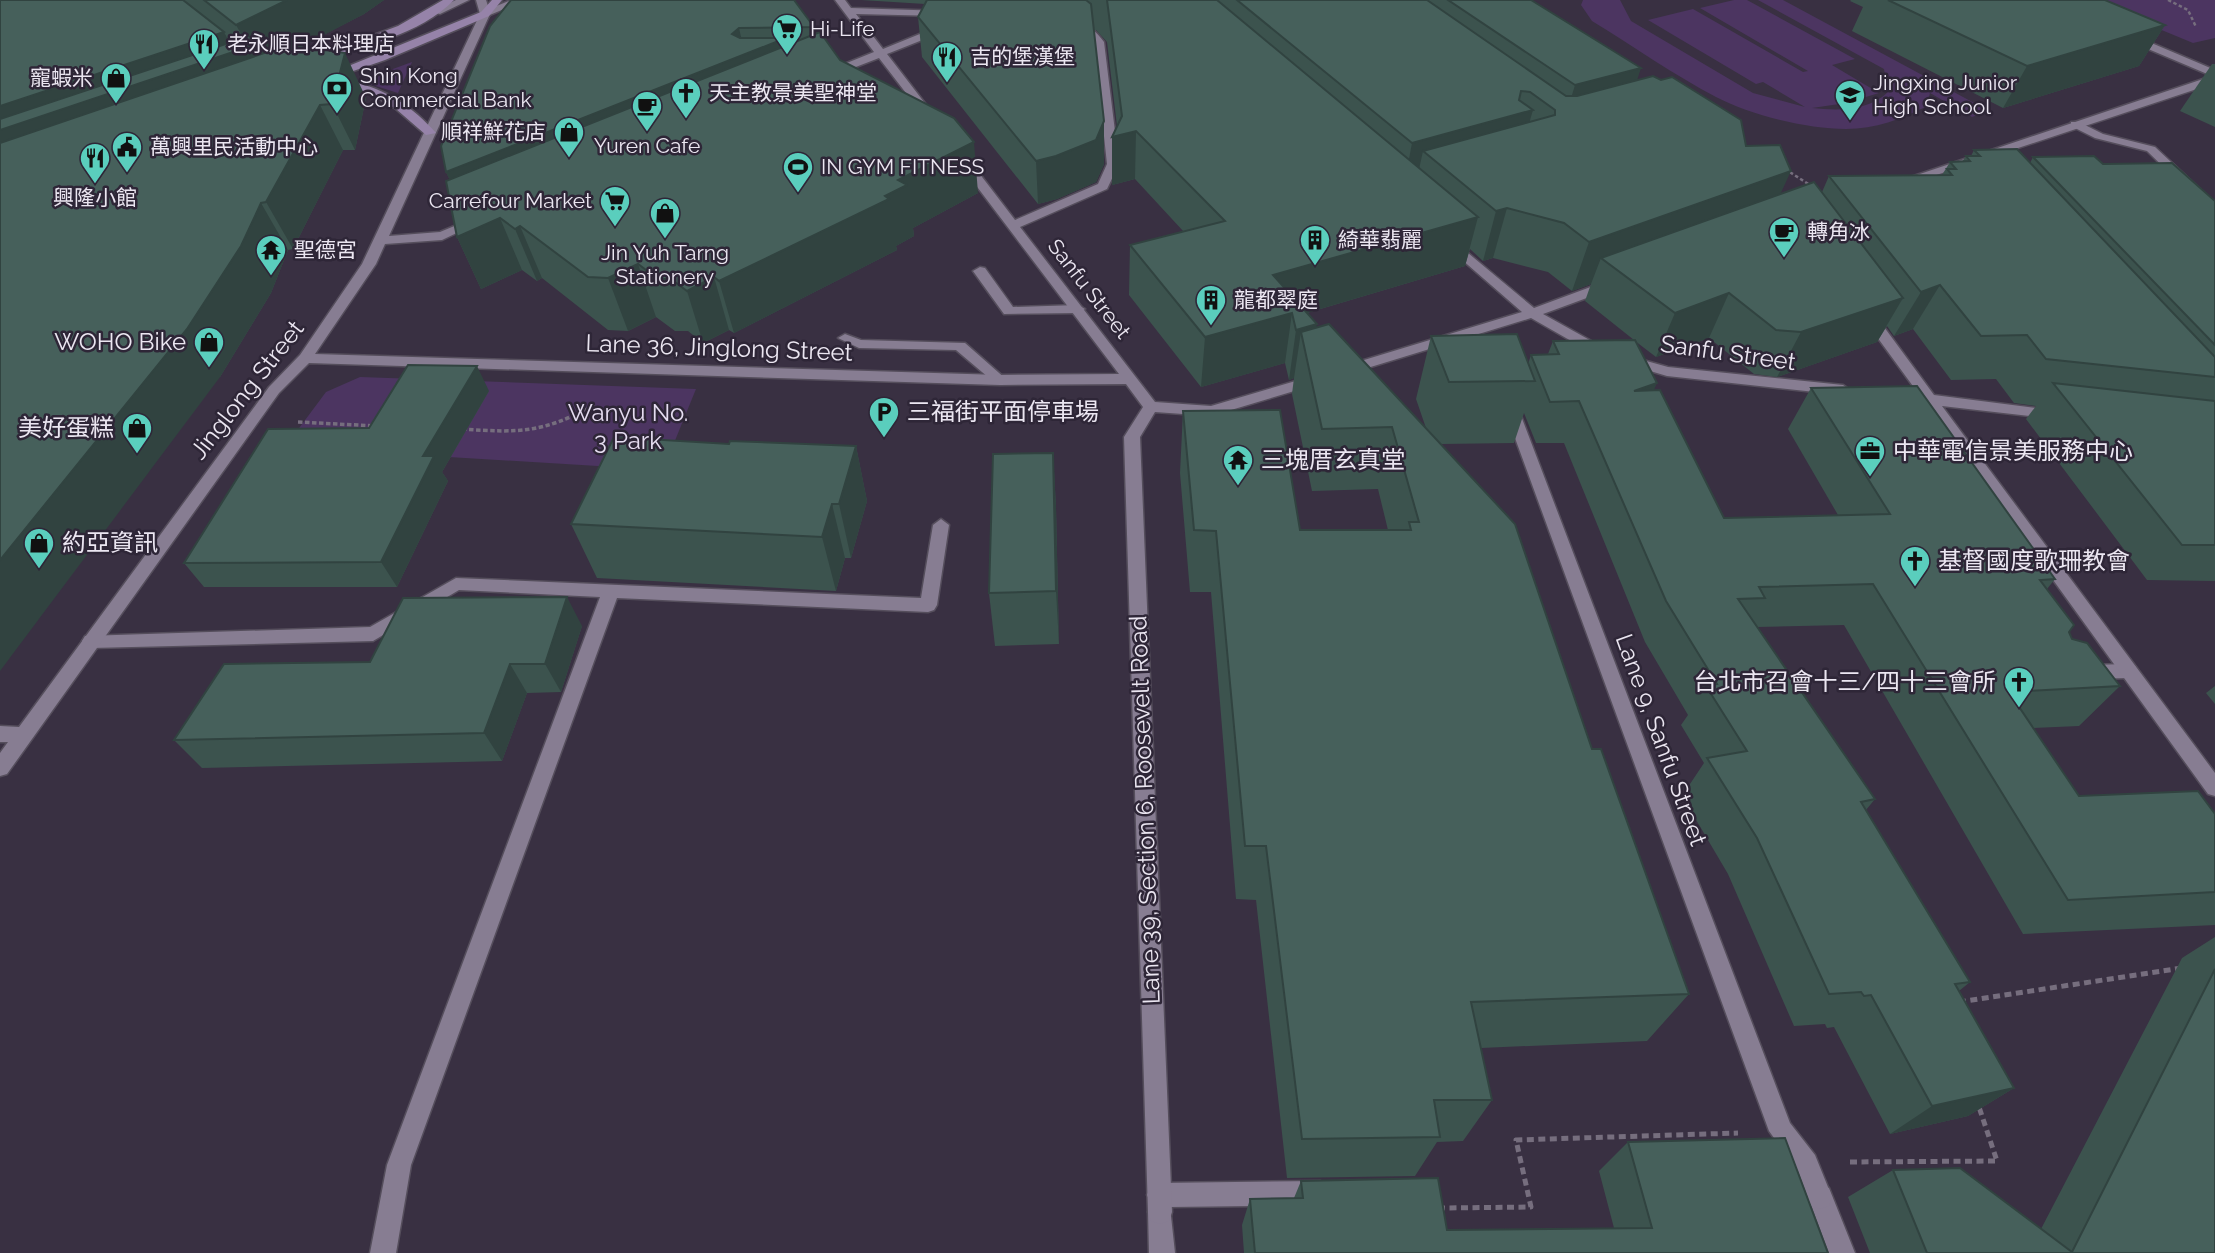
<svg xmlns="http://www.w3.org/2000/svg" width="2215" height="1253" viewBox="0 0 2215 1253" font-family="Raleway,'Noto Sans TC',sans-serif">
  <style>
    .green { fill: #4c3561 }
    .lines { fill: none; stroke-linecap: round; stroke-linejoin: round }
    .service-casing { stroke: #554e5c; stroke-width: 3 }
    .minor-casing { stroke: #554e5c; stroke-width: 3 }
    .tertiary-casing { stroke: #554e5c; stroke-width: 3 }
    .secondary-casing { stroke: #554e5c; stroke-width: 3 }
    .path-far2 { stroke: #766e7e; stroke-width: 2.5; stroke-dasharray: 3.5 2.5; stroke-linecap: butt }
    .path-far1 { stroke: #766e7e; stroke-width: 3.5; stroke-dasharray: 4.5 2.5; stroke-linecap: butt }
    .path { stroke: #766e7e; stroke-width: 5; stroke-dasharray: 7 4.5; stroke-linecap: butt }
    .service { fill: #877d92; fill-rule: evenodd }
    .minor { fill: #877d92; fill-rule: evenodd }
    .tertiary { fill: #877d92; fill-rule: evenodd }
    .secondary { fill: #9683a9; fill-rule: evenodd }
    .wall { fill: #3c534e; fill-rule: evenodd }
    .shaded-wall { fill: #314340 }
    .building { fill: #46605b; stroke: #314340; stroke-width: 2 }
    .labels { text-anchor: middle; stroke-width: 5; stroke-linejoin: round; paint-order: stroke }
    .far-poi-label { font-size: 21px; fill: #ebe6f1; stroke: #2e2637; text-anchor: start }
    .far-street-label { font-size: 21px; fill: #ebe6f1; stroke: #2e2637 }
    .poi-label { font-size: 24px; fill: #ebe6f1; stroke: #2e2637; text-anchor: start }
    .street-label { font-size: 24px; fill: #ebe6f1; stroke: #2e2637 }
    .park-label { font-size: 24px; fill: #e6ddf1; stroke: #2e2637 }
  </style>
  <rect width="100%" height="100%" fill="#393042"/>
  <g class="green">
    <path d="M1583,0H1620L1631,21L1753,93L1805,107L1763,82L1756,84L1648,20L1693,9L1803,72L1808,71L1700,8L1734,0H1747L1855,59L1832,65L1879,93L1846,103L1812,108C1839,111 1868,111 1888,92L1884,69L1758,0H1783L1989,111L1972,117L1930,93L1927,106C1902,119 1875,129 1846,129C1807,129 1750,115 1716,97C1674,75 1633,46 1592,21L1581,5Z"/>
    <path d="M2089,0H2215V38L2193,43Z"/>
    <path d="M412,62L398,93L360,81Z"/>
    <path d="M360,377L696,389L663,470L285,447L326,392Z"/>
  </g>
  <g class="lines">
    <g class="service-casing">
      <g id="service">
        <path d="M2071,122H2079L2103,134L2155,147L2215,203V214L2211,213L2147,151L2095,138L2071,126Z"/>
        <path d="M980,267L985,268L1013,307L1078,305L1085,309L1078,313L1004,314L973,271Z"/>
        <path d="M845,334L861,340L965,343L1007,380L1005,383H995L956,350L859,348L838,338Z"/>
        <path d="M941,519L949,525L937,605L934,610L928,612L617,598L411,1165L396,1253H370L387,1165L600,597L459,590L373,641L91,648L85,646L82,641L85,636L370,627L456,578L921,598L933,525Z"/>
        <path d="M2129,664L2135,666L2138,671L2135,676L2129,678L2087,679L2081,677L2078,672L2081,667L2087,665Z"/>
        <path d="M1320,1181L1329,1184L1332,1193L1329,1202L1320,1205L1170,1207L1175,1253H1149L1148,1212L1151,1204L1147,1195L1150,1186L1159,1183Z"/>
        <path d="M1820,1185L1829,1188L1855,1253H1829L1808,1197L1811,1188Z"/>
      </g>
    </g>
    <g class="minor-casing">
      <g id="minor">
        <path d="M835,0H845L851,8L945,11V15L941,16L856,14L883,49L937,27H945V31L887,54L934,115V119H926L879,58L835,75H827V71L874,52Z"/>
        <path d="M485,11L490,14L389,236L440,232L476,217L482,221L442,240L385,244L376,264L315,354L1000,375L1119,374L956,159L966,156L1015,220L1098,184L1107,164L1094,43L1084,32L1073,29V25C1088,23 1096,31 1104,42L1119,164L1107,189L1020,227L1155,402L1211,406L1316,375L1323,380L1321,383L1211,416L1155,412L1140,437L1172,1212L1169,1221L1160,1224L1151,1221L1148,1212L1124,437L1143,407L1126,384L1000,385L309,363L279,393L7,774L0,776V753L8,742H0V726L19,727L269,387L300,355L362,264L480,14Z"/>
        <path d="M2127,36H2135L2215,70V83L1903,186L1893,183L2212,76L2127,40Z"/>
        <path d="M1450,238L1534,308L1604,282H1614V288L1543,314L1604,348V354H1594L1531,318L1351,373H1341L1339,370L1341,367L1522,312L1445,245V239Z"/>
        <path d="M1868,311L1873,312L1934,395L2060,411L2062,414L2055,419L1942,406L2215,773V796L2208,794L1925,403L1897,399L1895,396L1897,393H1918L1861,315Z"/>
        <path d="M1625,355L1668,367L1843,385L1850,390L1843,395L1667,376L1620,362V356Z"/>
        <path d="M1511,403L1518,408L1790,1123L1815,1155L1832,1197L1829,1206L1820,1209L1811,1206L1798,1171L1769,1131L1504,408Z"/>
      </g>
    </g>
    <g class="tertiary-casing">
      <g id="tertiary">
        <path d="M456,0H469L440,14L431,12Z"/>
        <path d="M476,0H486L489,9L511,0H525L485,17L480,14Z"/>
      </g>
    </g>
    <g class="secondary-casing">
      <g id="secondary">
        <path d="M443,0H454C420,35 363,46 318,61L309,59L398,26Z"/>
        <path d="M492,0H502L489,16L385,60L333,78L324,76L481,12Z"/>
        <path d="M352,82C385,88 414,108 436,133L426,135L396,109L373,95L333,86L338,83Z"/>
      </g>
    </g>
    <g class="path-far2">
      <path d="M2168,0L2188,10L2196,27"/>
      <path d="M1785,169L1813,187"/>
    </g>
    <g class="path-far1">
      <path d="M298,422L376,426"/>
      <path d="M462,429C521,433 542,433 595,405"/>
    </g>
    <g class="path">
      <path d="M1959,1002L2182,968"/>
      <path d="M1850,1162L1997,1161L1979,1107"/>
      <path d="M1438,1208L1531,1207L1516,1140L1738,1133"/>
    </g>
    <use href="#service" class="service"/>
    <use href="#minor" class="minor"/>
    <use href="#tertiary" class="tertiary"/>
    <use href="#secondary" class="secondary"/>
  </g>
  <g class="wall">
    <path d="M0,0H384L364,14L294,50L366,98L355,150H343L293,249L288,250L271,293L220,377Z"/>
    <path d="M861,0H1531L1637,80L1746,146L1780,194L1822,192L1829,176L1942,175L1950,162H1962L1966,156H1971L1974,150L2030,163L2033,157L2103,164L2215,201V581L2147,580L2026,419L2036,406L2014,403L1996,379L1951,380L1913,329L1894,336L1887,326L1877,342L1777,377L1754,374L1709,338L1656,357L1635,341L1653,390L1724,518L1838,515L1788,429L1811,388L2055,579L2047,589L2072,639L2120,686L2079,726L2033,728L2079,796L2215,814V925L2023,934L1844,625L1757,627L1875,799L1866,810L1970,982L1959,991L2014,1088L1968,1116L1890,1134L1834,1027L1827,1028L1825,1024L1794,1026L1728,874L1682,796L1704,763L1681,725L1688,715L1645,642L1564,443H1536L1524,413L1514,443L1441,444L1592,749L1689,994L1647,1041L1481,1048L1492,1100L1463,1141L1437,1142L1415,1176L1287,1178L1256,900L1236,899L1211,592H1190L1180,473L1183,411L1300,530H1388L1378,489L1312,491L1292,394L1294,378L1289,380L1285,363L1201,387L1129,295L1130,245L1184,232L1135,179L1112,185V137L1117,126L1107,42L1096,30H1094L1104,164L1096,182L1057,199L1038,204L922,57L918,17L925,4ZM1470,249L1483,261L1493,258L1548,272L1572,291L1591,284L1585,301L1634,340L1553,341L1548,354L1531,355L1528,364L1431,336L1416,399L1426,428L1316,327L1307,313L1465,266Z"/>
    <path d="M1851,0H2105L2165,25L2139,66L2003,108L1852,31L1863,7L1850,1Z"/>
    <path d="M490,26L814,27L815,34L840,60L978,193L913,228L914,236L896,246L897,250L734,333L729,330L703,343L688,331H675L656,317L628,331L608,330L542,278L537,281L522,270L481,289L457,237L450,180L446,172Z"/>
    <path d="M2212,64H2215V127L2180,111Z"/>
    <path d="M489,391L442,472L448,481L397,587H204L184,563L369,428Z"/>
    <path d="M729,444L856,446L867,501L851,558H845L836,591L597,578L571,524Z"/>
    <path d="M1053,453L1056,507L1059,644L995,646L989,593Z"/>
    <path d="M582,626L561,692L527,693L502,761L202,768L174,740L370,662Z"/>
    <path d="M2215,686V704L2206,693Z"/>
    <path d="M2215,937V1253H1870L1848,1197L1893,1170L2041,1229L2182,958Z"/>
    <path d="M1628,1142L1828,1253H1244L1242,1225L1250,1199L1294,1198L1301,1181L1447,1230L1614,1228L1599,1171Z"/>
  </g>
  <g class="shaded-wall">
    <path d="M287,0H384L364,14L284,56L0,187V106L224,32L234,51L248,46L236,25Z"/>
    <path d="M2165,25L2139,66L2003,108L2027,66Z"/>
    <path d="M739,28L745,54L786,38L795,82L467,218L446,172L732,34Z"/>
    <path d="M345,53L366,98L355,150L332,104Z"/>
    <path d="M1641,68L1626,115L1561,132L1575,85Z"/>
    <path d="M320,105L343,150L293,249L266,202Z"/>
    <path d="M1533,110L1519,158L1423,151L1415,188L1403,191L1412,143Z"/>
    <path d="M1104,121V164L1096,182L1057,199L1038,204L1036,161Z"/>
    <path d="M1136,131L1135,179L1112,185V137Z"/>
    <path d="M974,142L978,193L913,228L914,236L896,246L897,250L734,333L719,281L885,196L898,180Z"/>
    <path d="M1791,171L1769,219L1601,258L1591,284L1572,291L1589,242Z"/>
    <path d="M261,203L288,250L271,293L220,377L0,671V560Z"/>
    <path d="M1507,208L1493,258L1483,261L1496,211Z"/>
    <path d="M1478,217L1465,266L1293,317L1292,313L1285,363L1201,387L1205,337L1273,275Z"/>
    <path d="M500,218L522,270L481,289L457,237Z"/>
    <path d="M520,226L542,278L537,281L515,229Z"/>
    <path d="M638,264L656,317L628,331L608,278Z"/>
    <path d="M714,277L729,330L703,343L687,291Z"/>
    <path d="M1940,285L1913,329L1894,336L1921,292Z"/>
    <path d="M1729,293L1709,338L1656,357L1675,313Z"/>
    <path d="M1903,298L1877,342L1777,377L1801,332Z"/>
    <path d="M1317,324L1309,370L1301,332L1294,378L1289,380L1296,330Z"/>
    <path d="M477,366L489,391L442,472L448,481L397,587L381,562L423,456Z"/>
    <path d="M1657,383L1639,425L1634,391Z"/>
    <path d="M856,446L867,501L851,558L839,504Z"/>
    <path d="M1053,453L1056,507L1059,644L1056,591Z"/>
    <path d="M832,504L845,558L836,591L822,537Z"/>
    <path d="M567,597L582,626L561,692L545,664Z"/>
    <path d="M510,664L527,693L502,761L484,733Z"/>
    <path d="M2014,1088L1968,1116L1890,1134L1932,1106Z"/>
  </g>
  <g class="building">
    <path d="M0,0H183L224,32L0,106Z"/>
    <path d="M204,0H287L236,25Z"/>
    <path d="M511,0H794L814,27L739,28L732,34L740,38H786L446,172L441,146L490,26Z"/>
    <path d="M927,0H1086L1091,4L1104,121L1096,140L1056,156L1036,161L918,17Z"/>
    <path d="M1107,0H1217L1478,217L1273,275L1317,324L1296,330L1292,313L1205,337L1130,245L1225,221L1136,131L1112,137L1122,116Z"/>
    <path d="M1237,0H1427L1566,96H1577L1653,76L1661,80L1672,77L1741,120L1746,146L1780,145L1791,171L1589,242L1564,223L1507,208L1496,211L1423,151L1555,115V110L1530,92L1521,91L1519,100L1533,110L1412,143Z"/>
    <path d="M1448,0H1531L1641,68L1575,85Z"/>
    <path d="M1888,0H2105L2165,25L2027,66Z"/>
    <path d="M820,32L840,60L954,118L974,142L898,180L907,185L885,196L889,199L719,281L714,277L687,291L671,279H658L638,264L608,278L588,277L520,226L515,229L500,218L457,237L446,181Z"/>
    <path d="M256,34L275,38L0,130V119Z"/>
    <path d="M285,46L291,50H327L345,53L332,104L320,105L266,202L261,203L241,246L187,329L0,560V143Z"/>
    <path d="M2017,149L2215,357V377L2046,359L2027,335L1981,336L1940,285L1921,292L1829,176L1952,175L1947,169H1956L1950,162L1970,161L1966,156H1980L1974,150Z"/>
    <path d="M2094,156L2103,164L2172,163L2215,201V345L2033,157Z"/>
    <path d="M1814,182L1903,298L1801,332L1776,330L1729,293L1675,313L1601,258Z"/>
    <path d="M1329,324L1515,524L1592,749H1601L1689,994L1471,1002L1492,1100H1434L1440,1137L1302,1139L1266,846H1245L1216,531L1194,530L1183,411L1280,410L1300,530H1411L1409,522H1419L1392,427L1322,429L1301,332Z"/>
    <path d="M1517,334L1535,381L1449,382L1431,336Z"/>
    <path d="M1635,340L1657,383L1634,391L1660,390L1724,518L1890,514L1811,388L1917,386L2055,579L2040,580L2074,625L2069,632L2072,639L2087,643L2120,686L2009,692L2079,796L2198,791L2215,814V892L2068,900L1873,584L1759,587L1765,598L1738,599L1875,799L1861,802L1970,982L1955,984L2014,1088L1932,1106L1871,995L1864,996L1861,992L1829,994L1757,838L1707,758L1747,751L1706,686L1717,684L1666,601L1579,401L1550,402L1531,355L1559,354L1553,341Z"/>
    <path d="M408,365L477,366L423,456H434L381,562L184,563L268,429L369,428Z"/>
    <path d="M2053,383L2215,401V545H2182Z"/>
    <path d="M614,437L729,444L730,441L856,446L839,504H832L822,537L571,524Z"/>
    <path d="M1053,453L1056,591L989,593L993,454Z"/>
    <path d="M567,597L545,664H510L484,733L174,740L224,664L370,662L403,598Z"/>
    <path d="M2215,969V1253H1927L1893,1170L1960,1168L2072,1252Z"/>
    <path d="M1785,1138L1828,1253H1255L1250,1199L1303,1198L1301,1181L1438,1178L1447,1230L1652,1228L1628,1142Z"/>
  </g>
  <defs>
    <g id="supermarket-pin" transform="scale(1.575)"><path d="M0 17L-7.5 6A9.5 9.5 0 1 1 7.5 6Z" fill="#5acebd" stroke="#2e2637"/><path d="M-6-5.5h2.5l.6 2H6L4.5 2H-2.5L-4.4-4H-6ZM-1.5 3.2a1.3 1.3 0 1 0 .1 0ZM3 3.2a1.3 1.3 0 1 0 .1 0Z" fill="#111"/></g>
    <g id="restaurant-pin" transform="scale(1.575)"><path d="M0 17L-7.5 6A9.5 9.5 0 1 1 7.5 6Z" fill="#5acebd" stroke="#2e2637"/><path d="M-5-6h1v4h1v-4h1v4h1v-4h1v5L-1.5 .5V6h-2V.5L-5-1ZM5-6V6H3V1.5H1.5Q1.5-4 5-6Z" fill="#111"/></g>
    <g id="shop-pin" transform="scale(1.575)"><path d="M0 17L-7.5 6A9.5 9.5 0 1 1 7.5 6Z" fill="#5acebd" stroke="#2e2637"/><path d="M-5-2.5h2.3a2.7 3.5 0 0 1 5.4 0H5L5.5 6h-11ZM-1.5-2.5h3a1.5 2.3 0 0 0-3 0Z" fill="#111"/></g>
    <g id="bank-pin" transform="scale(1.575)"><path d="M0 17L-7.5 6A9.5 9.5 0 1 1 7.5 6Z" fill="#5acebd" stroke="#2e2637"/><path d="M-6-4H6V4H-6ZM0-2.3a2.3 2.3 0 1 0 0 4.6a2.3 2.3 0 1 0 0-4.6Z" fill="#111"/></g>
    <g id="church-pin" transform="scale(1.575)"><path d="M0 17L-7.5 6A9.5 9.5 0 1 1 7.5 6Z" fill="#5acebd" stroke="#2e2637"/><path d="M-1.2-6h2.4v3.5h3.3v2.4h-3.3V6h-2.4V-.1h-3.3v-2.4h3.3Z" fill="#111"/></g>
    <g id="school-pin" transform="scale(1.575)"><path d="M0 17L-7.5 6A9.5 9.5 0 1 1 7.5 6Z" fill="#5acebd" stroke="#2e2637"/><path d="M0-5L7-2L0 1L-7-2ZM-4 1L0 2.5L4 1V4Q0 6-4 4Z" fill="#111"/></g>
    <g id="cafe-pin" transform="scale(1.575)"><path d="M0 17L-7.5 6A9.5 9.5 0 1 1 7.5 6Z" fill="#5acebd" stroke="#2e2637"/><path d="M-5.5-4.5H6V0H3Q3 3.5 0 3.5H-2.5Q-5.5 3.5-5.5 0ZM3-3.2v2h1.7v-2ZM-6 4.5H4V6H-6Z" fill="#111"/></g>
    <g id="civic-pin" transform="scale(1.575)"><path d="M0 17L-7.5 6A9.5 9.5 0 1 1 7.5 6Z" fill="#5acebd" stroke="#2e2637"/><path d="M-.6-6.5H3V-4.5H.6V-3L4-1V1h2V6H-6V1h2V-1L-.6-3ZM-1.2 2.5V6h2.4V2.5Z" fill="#111"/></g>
    <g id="stadium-pin" transform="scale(1.575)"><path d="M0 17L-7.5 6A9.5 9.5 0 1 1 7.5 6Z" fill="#5acebd" stroke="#2e2637"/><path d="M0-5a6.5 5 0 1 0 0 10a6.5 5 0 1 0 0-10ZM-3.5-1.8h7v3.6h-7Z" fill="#111"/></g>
    <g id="building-pin" transform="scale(1.575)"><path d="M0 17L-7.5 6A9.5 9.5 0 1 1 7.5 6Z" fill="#5acebd" stroke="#2e2637"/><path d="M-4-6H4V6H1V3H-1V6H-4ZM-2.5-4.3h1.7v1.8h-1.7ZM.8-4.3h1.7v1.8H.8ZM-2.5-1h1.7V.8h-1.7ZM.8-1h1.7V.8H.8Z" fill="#111"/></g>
    <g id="temple-pin" transform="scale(1.575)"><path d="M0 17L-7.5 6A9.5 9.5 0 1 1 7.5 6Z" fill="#5acebd" stroke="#2e2637"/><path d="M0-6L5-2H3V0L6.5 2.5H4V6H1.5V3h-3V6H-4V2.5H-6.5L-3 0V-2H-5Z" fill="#111"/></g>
    <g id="parking-pin" transform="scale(1.575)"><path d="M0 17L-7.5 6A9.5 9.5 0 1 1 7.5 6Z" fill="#5acebd" stroke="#2e2637"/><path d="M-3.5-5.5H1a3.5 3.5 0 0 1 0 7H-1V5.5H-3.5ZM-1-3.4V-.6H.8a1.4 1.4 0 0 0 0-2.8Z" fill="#111"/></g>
    <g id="office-pin" transform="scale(1.575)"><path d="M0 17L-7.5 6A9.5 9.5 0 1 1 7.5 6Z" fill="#5acebd" stroke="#2e2637"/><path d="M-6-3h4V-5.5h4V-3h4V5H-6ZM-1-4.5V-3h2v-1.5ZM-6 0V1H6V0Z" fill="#111"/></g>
  </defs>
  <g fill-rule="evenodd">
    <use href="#supermarket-pin" x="787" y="29"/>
    <use href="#restaurant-pin" x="204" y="44"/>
    <use href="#restaurant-pin" x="947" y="57"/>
    <use href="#shop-pin" x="116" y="78"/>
    <use href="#bank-pin" x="337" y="88"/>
    <use href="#church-pin" x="686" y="93"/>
    <use href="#school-pin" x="1850" y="95"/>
    <use href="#cafe-pin" x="647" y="106"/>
    <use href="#shop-pin" x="569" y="132"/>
    <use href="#civic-pin" x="127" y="147"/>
    <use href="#restaurant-pin" x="95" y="158"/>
    <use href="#stadium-pin" x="798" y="167"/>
    <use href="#supermarket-pin" x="615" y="201"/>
    <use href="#shop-pin" x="665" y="213"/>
    <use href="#cafe-pin" x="1784" y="232"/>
    <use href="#building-pin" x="1315" y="240"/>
    <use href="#temple-pin" x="271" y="250"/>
    <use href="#building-pin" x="1211" y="300"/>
    <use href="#shop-pin" x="209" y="342"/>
    <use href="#parking-pin" x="884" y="412"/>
    <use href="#shop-pin" x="137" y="428"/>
    <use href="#office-pin" x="1870" y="451"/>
    <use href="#temple-pin" x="1238" y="460"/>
    <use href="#shop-pin" x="39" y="543"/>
    <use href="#church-pin" x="1915" y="561"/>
    <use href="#church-pin" x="2019" y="682"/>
  </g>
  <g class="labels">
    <g class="far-poi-label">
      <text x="810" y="36">Hi-Life</text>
      <text x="227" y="51">老永順日本料理店</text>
      <text x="970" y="64">吉的堡漢堡</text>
      <text x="360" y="83">Shin Kong<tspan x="360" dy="24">Commercial Bank</tspan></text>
      <text x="93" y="85" text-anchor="end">寵蝦米</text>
      <text x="1873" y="90">Jingxing Junior<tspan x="1873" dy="24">High School</tspan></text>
      <text x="709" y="100">天主教景美聖神堂</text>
      <text x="546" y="139" text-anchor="end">順祥鮮花店</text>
      <text x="647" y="153" text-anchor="middle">Yuren Cafe</text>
      <text x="150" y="154">萬興里民活動中心</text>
      <text x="821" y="174">IN GYM FITNESS</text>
      <text x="95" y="205" text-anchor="middle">興隆小館</text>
      <text x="592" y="208" text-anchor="end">Carrefour Market</text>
      <text x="1807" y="239">轉角冰</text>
      <text x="1338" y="247">綺華翡麗</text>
      <text x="294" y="257">聖德宮</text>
      <text x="665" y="260" text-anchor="middle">Jin Yuh Tarng<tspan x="665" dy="24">Stationery</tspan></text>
      <text x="1234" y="307">龍都翠庭</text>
    </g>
    <g class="far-street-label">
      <text transform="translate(1089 289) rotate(52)" y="7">Sanfu Street</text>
    </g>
    <g class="poi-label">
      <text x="186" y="350" text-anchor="end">WOHO Bike</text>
      <text x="907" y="420">三福街平面停車場</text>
      <text x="114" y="436" text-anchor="end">美好蛋糕</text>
      <text x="1893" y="459">中華電信景美服務中心</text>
      <text x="1261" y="468">三塊厝玄真堂</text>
      <text x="62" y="551">約亞資訊</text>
      <text x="1938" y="569">基督國度歌珊教會</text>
      <text x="1996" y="690" text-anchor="end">台北市召會十三/四十三會所</text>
    </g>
    <g class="street-label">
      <text transform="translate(719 348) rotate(2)" y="8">Lane 36, Jinglong Street</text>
      <text transform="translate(1728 353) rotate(8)" y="8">Sanfu Street</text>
      <text transform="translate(247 390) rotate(-52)" y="8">Jinglong Street</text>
      <text transform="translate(1661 740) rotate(70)" y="8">Lane 9, Sanfu Street</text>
      <text transform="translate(1145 810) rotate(-92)" y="8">Lane 39, Section 6, Roosevelt Road</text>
    </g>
    <g class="park-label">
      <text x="628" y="421">Wanyu No.<tspan x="628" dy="28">3 Park</tspan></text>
    </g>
  </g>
</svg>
